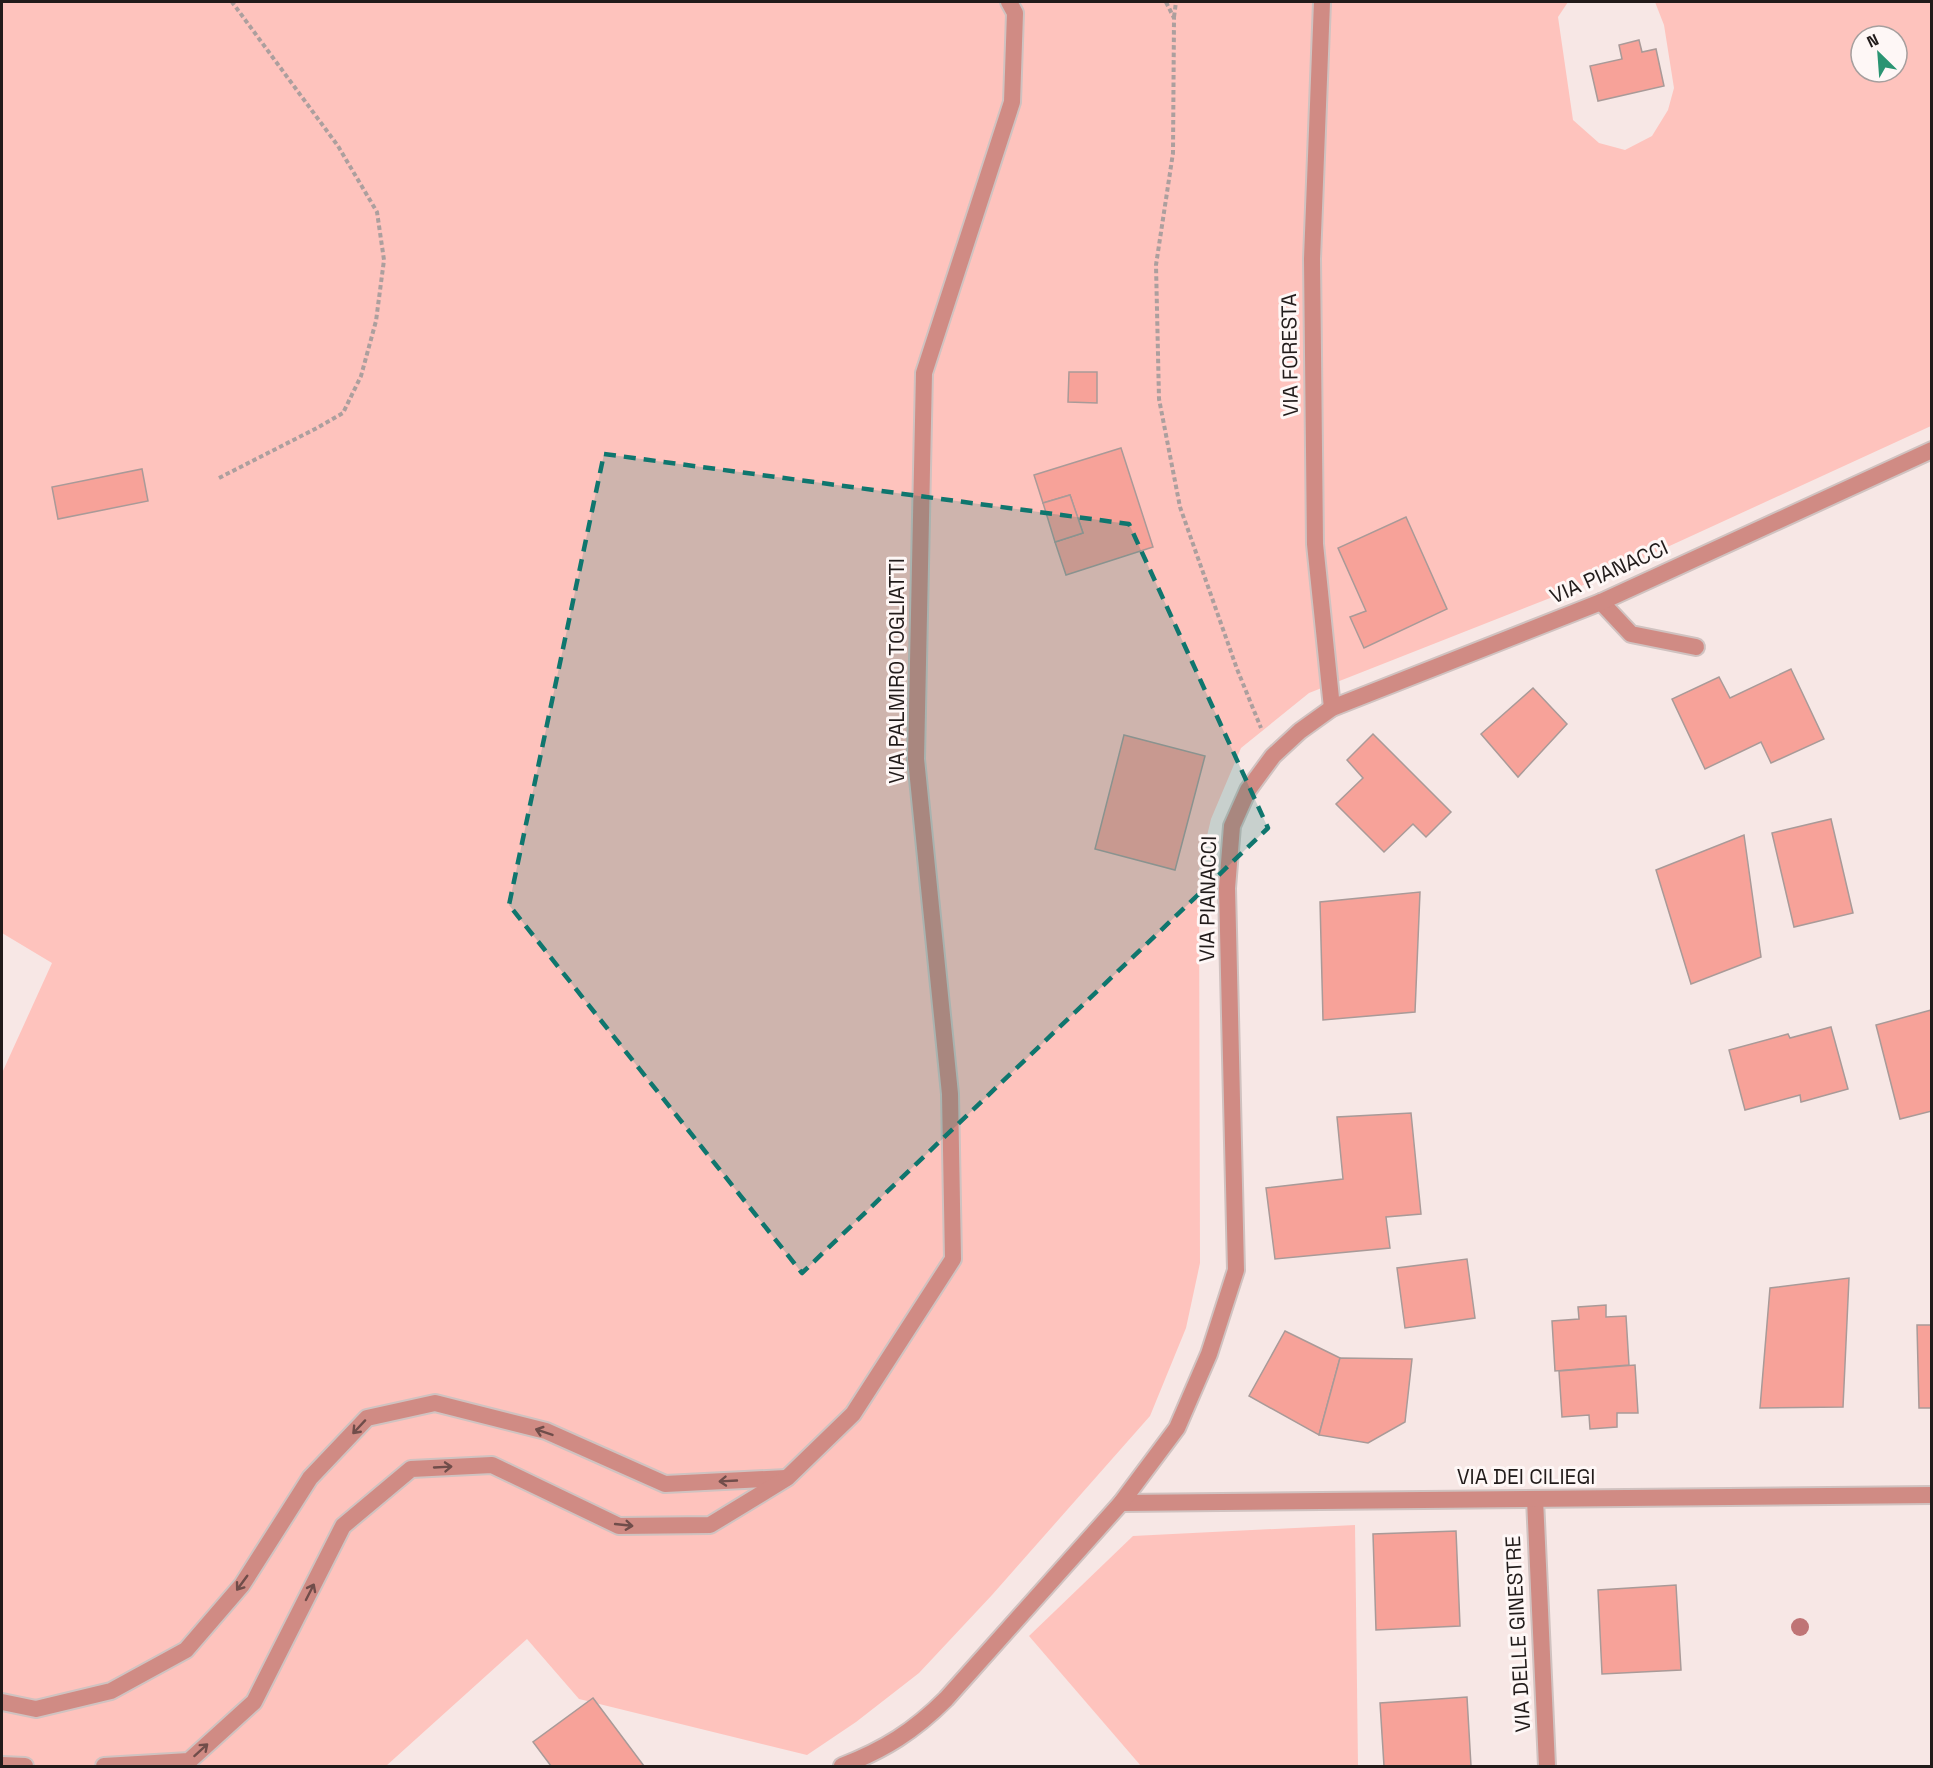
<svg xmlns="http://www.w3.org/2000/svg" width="1933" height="1768" viewBox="0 0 1933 1768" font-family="'Space Grotesk',sans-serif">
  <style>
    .green { fill: #fec3bd; fill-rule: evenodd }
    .building { fill: #f7a299; stroke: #a99a98; stroke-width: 1.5 }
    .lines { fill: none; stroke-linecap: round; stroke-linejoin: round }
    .service-casing { stroke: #d0c2c0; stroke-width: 20 }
    .minor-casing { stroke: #d0c2c0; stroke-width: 20 }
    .tertiary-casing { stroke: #d0c2c0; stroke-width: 20 }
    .path { stroke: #ac9f9e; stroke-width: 4; stroke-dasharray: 4.5 3; stroke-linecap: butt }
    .service { stroke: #d08b84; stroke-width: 16 }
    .minor { stroke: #d08b84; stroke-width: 16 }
    .tertiary { stroke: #d08b84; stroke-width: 16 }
    .tree { fill: #bf7475 }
    .oneway { stroke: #704d4a }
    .marked { fill: #0f766e; fill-opacity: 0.2; stroke: #0f766e; stroke-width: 4.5; stroke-dasharray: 12 8; stroke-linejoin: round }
    .labels { text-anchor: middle; stroke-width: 6; stroke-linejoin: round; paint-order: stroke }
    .street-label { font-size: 21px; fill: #211b1a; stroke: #fef7f6 }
  </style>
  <rect width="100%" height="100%" fill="#f7e7e5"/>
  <g class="green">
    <path d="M2,2H1568L1558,17L1573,120L1599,143L1625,150L1652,136L1668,110L1674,88L1664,25L1655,2H1931V426L1591,582L1309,693L1241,748L1211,819L1199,870L1200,1263L1186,1328L1150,1416L992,1595L919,1673L856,1722L807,1755L579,1699L527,1639L386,1766H2V1073L52,963L2,933ZM1861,36H1897V72H1861Z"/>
    <path d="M1355,1525L1358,1766H1141L1029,1636L1133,1536Z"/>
  </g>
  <g class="building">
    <path d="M1639,40L1642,52L1656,49L1664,86L1598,101L1590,66L1622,59L1619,45Z"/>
    <path d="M1069,372H1097V403L1068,402Z"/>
    <path d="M1121,448L1153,547L1066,575L1055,542L1083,533L1070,495L1043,503L1034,475Z"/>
    <path d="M142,469L148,501L58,519L52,487Z"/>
    <path d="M1070,495L1083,533L1055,542L1043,503Z"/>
    <path d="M1406,517L1447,609L1364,648L1350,617L1366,611L1338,548Z"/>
    <path d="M1791,669L1824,739L1771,763L1761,742L1705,769L1672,699L1719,677L1730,698Z"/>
    <path d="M1533,688L1567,724L1518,777L1481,734Z"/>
    <path d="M1373,734L1451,812L1426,837L1413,824L1384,852L1336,804L1363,778L1347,760Z"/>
    <path d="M1124,735L1205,756L1175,870L1095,849Z"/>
    <path d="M1831,819L1853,913L1794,927L1772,833Z"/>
    <path d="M1744,835L1761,957L1691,984L1656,870Z"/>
    <path d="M1420,892L1415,1012L1323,1020L1320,902Z"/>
    <path d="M1931,1010L1932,1111L1900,1119L1876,1025Z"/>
    <path d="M1831,1027L1848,1089L1801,1102L1800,1095L1745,1110L1729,1050L1788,1034L1790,1038Z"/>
    <path d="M1411,1113L1421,1214L1386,1217L1390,1248L1275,1259L1266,1188L1343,1179L1337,1117Z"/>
    <path d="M1467,1259L1475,1318L1405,1328L1397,1268Z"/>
    <path d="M1849,1278L1843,1407L1760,1408L1770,1288Z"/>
    <path d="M1606,1305V1317L1626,1316L1629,1365L1555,1371L1552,1321L1579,1319L1578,1307Z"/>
    <path d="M1917,1325H1932V1408H1919Z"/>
    <path d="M1285,1331L1340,1358L1319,1435L1249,1396Z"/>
    <path d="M1340,1358L1412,1359L1405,1422L1368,1443L1319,1435Z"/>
    <path d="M1635,1365L1638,1413H1617V1427L1590,1429L1589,1415L1562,1417L1559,1371Z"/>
    <path d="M1456,1531L1460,1626L1376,1630L1373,1534Z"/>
    <path d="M1676,1585L1681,1670L1602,1674L1598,1590Z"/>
    <path d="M1467,1697L1471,1766H1384L1380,1703Z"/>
    <path d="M593,1698L644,1766H551L533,1742Z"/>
  </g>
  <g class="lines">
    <g class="service-casing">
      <path id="service" d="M1601,602L1631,634L1696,647"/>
    </g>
    <g class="minor-casing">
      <g id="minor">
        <path d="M1322,2L1312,259L1315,544L1332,708"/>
        <path d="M1535,1499L1547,1766"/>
        <path d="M1121,1503L1932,1495"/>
        <path d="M842,1766C884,1750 914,1731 946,1699L1121,1503L1177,1428L1209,1354L1236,1270L1227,888L1232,826L1248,790L1273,756L1300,731L1332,708L1601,602L1932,450"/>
      </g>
    </g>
    <g class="tertiary-casing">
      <g id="tertiary">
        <path d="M2,1702L36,1709L111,1691L186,1650L242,1585L310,1478L367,1418L435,1403L546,1431L665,1484L786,1478"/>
        <path d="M2,1765L25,1766"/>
        <path d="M104,1766L189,1761L254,1702L343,1526L411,1469L492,1465L619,1526L710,1525L787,1478L853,1414L953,1259L950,1094L916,759L924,373L1012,102L1015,13L1009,2"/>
      </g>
    </g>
    <g class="path">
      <path d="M1166,2L1174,18L1173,153L1156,265L1159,399L1180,507L1237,669L1261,728"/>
      <path d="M1174,17L1176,2"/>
      <path d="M219,478L315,429L343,413L361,376L376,321L384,260L377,212L338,146L232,2"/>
    </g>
    <use href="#service" class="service"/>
    <use href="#minor" class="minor"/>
    <use href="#tertiary" class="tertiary"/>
  </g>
  <circle class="tree" cx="1800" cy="1627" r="9"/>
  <defs><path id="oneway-shaft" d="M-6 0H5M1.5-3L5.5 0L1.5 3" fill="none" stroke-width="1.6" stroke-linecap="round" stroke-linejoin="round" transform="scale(1.5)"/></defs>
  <g class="oneway">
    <use href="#oneway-shaft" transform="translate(359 1427) rotate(133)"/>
    <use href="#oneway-shaft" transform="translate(544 1432) rotate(-161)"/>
    <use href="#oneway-shaft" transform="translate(443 1467) rotate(-3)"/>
    <use href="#oneway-shaft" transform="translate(728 1481) rotate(177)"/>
    <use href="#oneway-shaft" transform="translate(624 1525) rotate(6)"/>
    <use href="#oneway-shaft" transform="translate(242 1583) rotate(126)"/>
    <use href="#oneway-shaft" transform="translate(310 1592) rotate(-63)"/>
    <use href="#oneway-shaft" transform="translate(201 1750) rotate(-42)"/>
  </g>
  <path class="marked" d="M604,454L1129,524L1268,828L802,1273L509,905Z"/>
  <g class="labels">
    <g class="street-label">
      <text transform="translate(1290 355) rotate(-91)" y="7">VIA FORESTA</text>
      <text transform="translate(1609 572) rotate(-24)" y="7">VIA PIANACCI</text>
      <text transform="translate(897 671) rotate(-90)" y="7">VIA PALMIRO TOGLIATTI</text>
      <text transform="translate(1208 899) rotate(-89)" y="7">VIA PIANACCI</text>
      <text x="1526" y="1484">VIA DEI CILIEGI</text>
      <text transform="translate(1518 1634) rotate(-93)" y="7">VIA DELLE GINESTRE</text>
    </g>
  </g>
  <rect width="1933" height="1768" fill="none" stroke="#211b1a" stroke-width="6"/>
  <g transform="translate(1879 54) rotate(335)"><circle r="28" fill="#fef7f6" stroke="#a69f9e" stroke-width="1.5"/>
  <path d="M0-4.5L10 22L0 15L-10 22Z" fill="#2a9472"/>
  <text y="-9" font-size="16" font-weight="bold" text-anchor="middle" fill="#211b1a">N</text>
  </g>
</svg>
